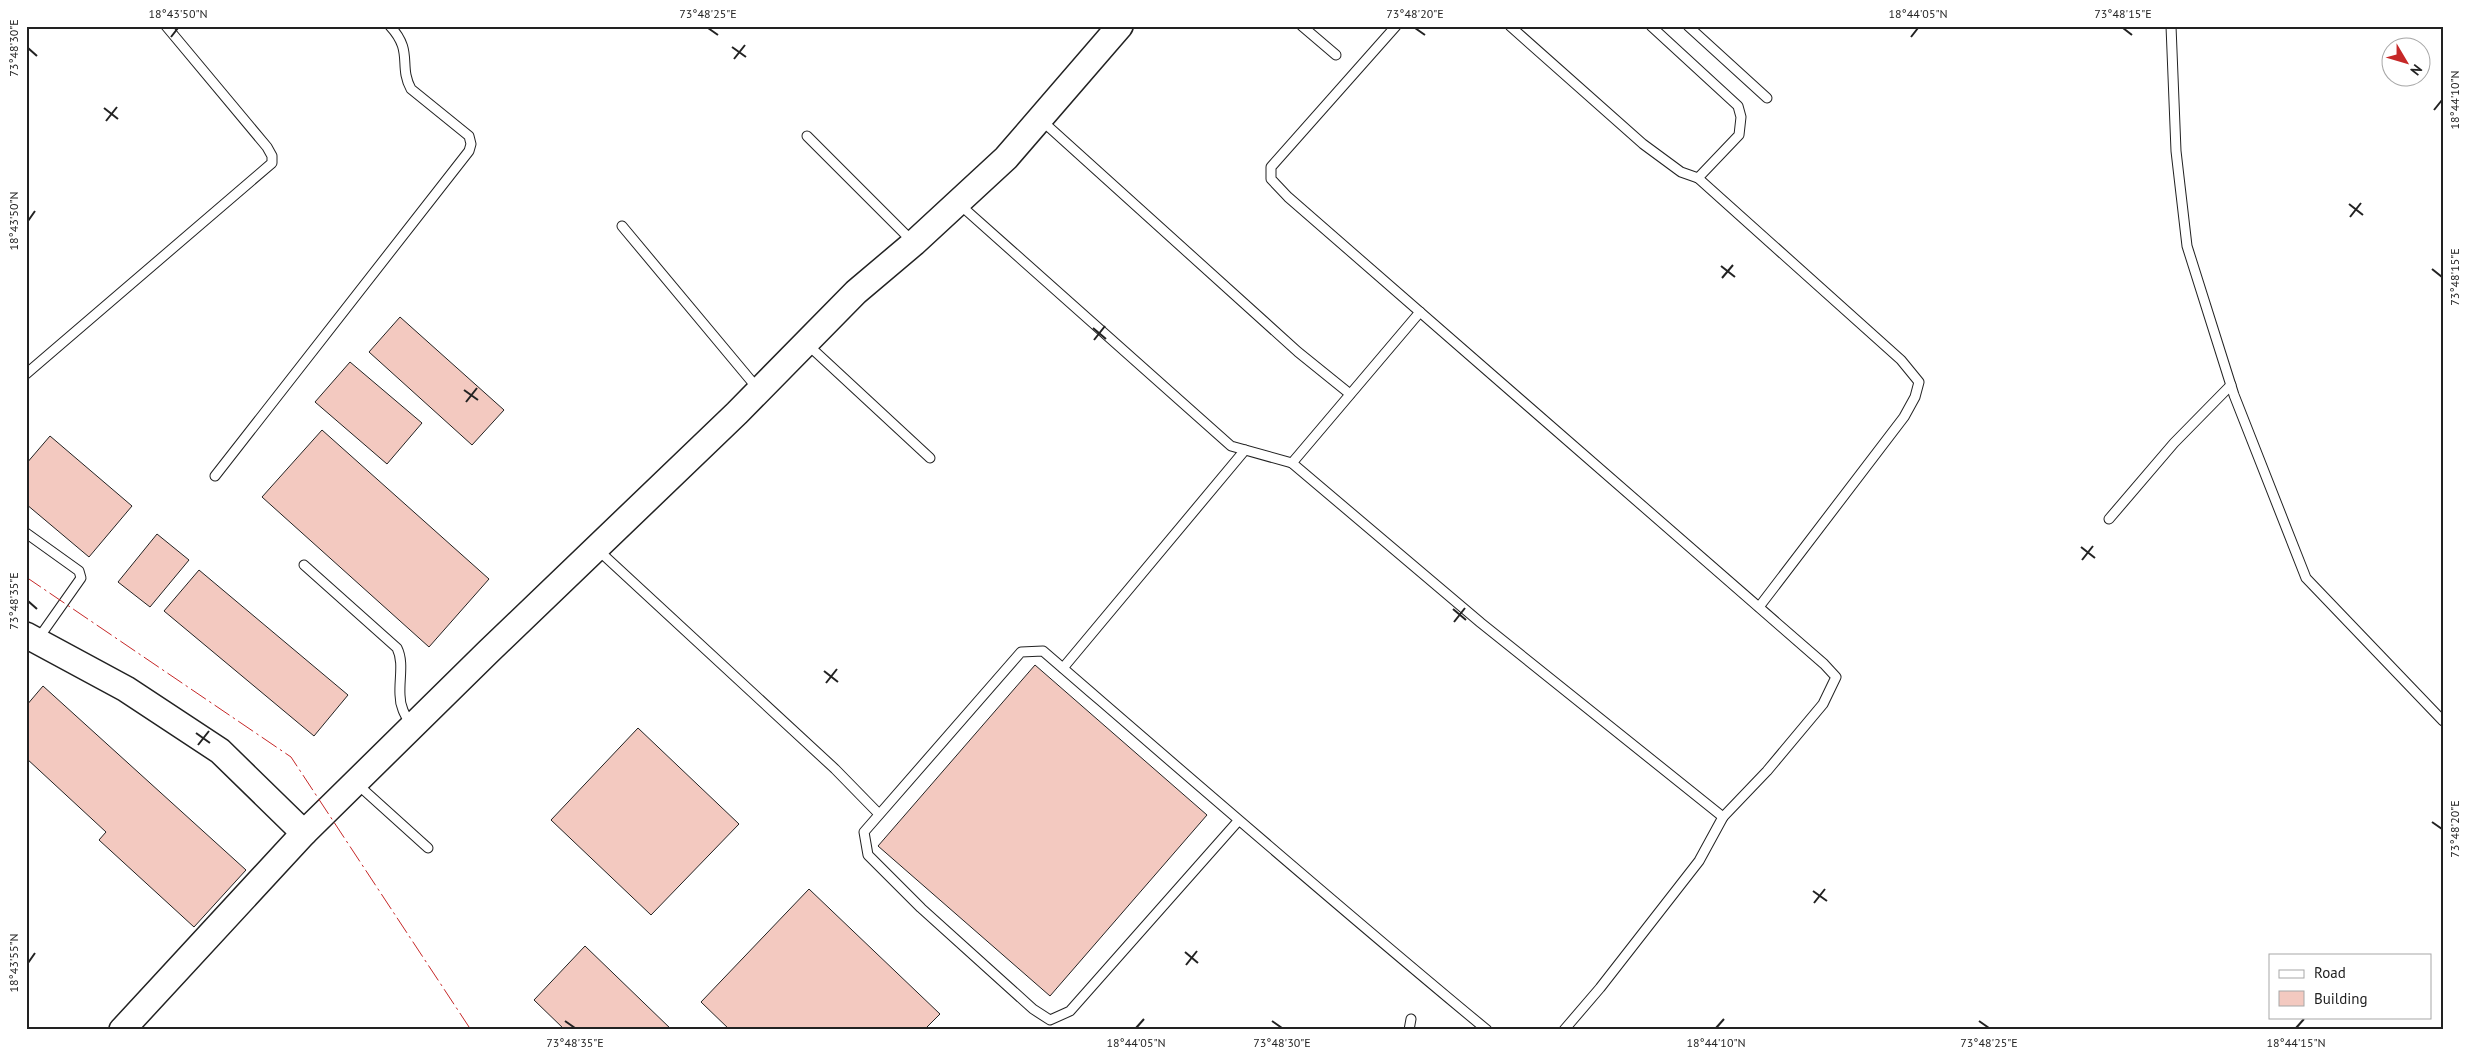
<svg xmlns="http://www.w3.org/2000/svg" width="2469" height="1056" viewBox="0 0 2469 1056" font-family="'PT Sans',sans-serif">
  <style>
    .building { fill: #f3c9c0; stroke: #222 }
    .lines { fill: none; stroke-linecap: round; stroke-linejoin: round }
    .lane-casing { stroke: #222; stroke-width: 11 }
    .secondary-casing { stroke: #222; stroke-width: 28 }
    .lane { stroke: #fff; stroke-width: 9 }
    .secondary { stroke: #fff; stroke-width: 25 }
    .power { stroke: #c62828; stroke-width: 1; stroke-dasharray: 18 4 2.5 4; stroke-linecap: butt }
    .ticks { fill: none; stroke: #222; stroke-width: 2 }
    .neatline { fill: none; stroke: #222; stroke-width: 2 }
    .ticks-label { font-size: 12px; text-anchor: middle; fill: #222 }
  </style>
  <rect width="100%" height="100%" fill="#fff"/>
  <g class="building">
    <path d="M400,317L504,410L472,445L369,352Z"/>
    <path d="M350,362L422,423L387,464L315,402Z"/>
    <path d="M322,430L489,579L429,647L262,497Z"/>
    <path d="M50,436L132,506L89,557L26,504V464Z"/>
    <path d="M157,534L189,560L150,607L118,582Z"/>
    <path d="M199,570L348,695L314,736L164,611Z"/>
    <path d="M1035,665L1207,815L1050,996L878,846Z"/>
    <path d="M43,686L246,870L194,927L99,840L106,832L26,758V706Z"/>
    <path d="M638,728L739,824L651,915L551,820Z"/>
    <path d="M809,889L940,1014L924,1030H730L701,1002Z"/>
    <path d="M585,946L672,1030H565L534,1000Z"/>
  </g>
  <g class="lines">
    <g class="lane-casing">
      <g id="lane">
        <path d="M1302,26L1336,55"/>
        <path d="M1396,26L1271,167V179L1288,197L1824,664L1836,677L1823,704L1767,771L1723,817L1699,861L1600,988L1564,1030"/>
        <path d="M1510,26L1643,144L1681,172L1698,178L1901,360L1919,382L1915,397L1904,417L1759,607"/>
        <path d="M1651,26L1738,106L1741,117L1739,135L1698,178"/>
        <path d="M1688,26L1767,98"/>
        <path d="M2171,26L2176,151L2187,246L2234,395L2306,578L2443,721"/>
        <path d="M1040,119L1298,352L1350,394"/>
        <path d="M807,136L913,242"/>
        <path d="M958,203L1231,446L1292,463L1481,623L1723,817"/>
        <path d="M622,226L758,389"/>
        <path d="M807,344L930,458"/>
        <path d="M26,374L272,163V156L267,147L166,26"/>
        <path d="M1292,463L1420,312"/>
        <path d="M215,476L469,151L471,144L469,136L411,89C398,65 414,52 390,26"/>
        <path d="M2109,519L2174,443L2231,385"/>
        <path d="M26,533L79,571L81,578L38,639"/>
        <path d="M597,549L835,769L879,814"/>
        <path d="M304,565L397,648C404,662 399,679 400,695C400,707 405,715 411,725"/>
        <path d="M1063,668L1245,450"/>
        <path d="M356,783L428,848"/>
        <path d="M1239,820L1070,1011L1050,1020L1033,1009L921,908L868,855L864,832L1021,652L1043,651C1190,778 1337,906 1487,1030"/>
        <path d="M1409,1030L1411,1019"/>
      </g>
    </g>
    <g class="secondary-casing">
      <g id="secondary">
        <path d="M26,635L126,689L220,751L304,833"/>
        <path d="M122,1030L304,833L488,652L737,413L856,292L914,243L1006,158L1120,26"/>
      </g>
    </g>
    <use href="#lane" class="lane"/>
    <use href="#secondary" class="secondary"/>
    <path class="power" d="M26,577L291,757L471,1030"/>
  </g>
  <path class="ticks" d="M708,28L718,35M1415,28L1425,35M2123,28L2132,35M171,37L178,28M1911,37L1918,28M732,47L746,57M28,48L37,56M734,59L745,45M104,108L118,119M2434,110L2442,100M106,121L117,107M2349,204L2363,215M2350,217L2361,203M28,221L35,211M1721,266L1735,277M2432,269L2442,277M1722,278L1733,265M1093,328L1106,339M1094,340L1105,326M464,390L478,400M466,402L477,388M2081,547L2095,558M2082,560L2093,546M28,601L37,609M1453,609L1466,620M1454,622L1465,608M824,671L838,682M826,683L837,669M196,733L210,743M198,745L209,731M2432,822L2442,829M1813,891L1827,901M1814,903L1825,889M1185,952L1198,963M28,963L35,953M1186,965L1197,951M565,1021L575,1028M1272,1021L1282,1028M1979,1021L1989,1028M1136,1028L1144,1019M1716,1028L1724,1019M2296,1028L2304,1019"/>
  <rect width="2469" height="1056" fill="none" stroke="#ffffff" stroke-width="55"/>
  <rect x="2269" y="954" width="162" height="65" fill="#ffffff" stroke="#a7a7a7"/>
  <rect x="2279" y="970" width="25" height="8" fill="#ffffff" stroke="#a7a7a7"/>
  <text x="2314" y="978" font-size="15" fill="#222222">Road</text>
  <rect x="2279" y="991" width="25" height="15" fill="#f3c9c0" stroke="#a7a7a7"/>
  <text x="2314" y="1004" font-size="15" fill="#222222">Building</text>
  <g transform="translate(2406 62) rotate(128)"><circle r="24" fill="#ffffff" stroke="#a7a7a7"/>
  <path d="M0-4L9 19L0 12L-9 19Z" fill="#c62828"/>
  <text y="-8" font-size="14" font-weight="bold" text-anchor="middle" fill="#222222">N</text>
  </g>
  <rect x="28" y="28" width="2414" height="1000" class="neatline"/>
  <g class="ticks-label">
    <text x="178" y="18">18°43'50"N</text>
    <text x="708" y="18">73°48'25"E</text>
    <text x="1415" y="18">73°48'20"E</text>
    <text x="1918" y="18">18°44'05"N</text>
    <text x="2123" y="18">73°48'15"E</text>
    <text transform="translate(14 48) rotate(-90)" y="4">73°48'30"E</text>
    <text transform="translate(2455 100) rotate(-90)" y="4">18°44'10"N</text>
    <text transform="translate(14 221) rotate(-90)" y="4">18°43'50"N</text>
    <text transform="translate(2455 277) rotate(-90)" y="4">73°48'15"E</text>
    <text transform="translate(14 601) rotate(-90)" y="4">73°48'35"E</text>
    <text transform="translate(2455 829) rotate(-90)" y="4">73°48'20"E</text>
    <text transform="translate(14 963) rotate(-90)" y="4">18°43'55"N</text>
    <text x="575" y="1047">73°48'35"E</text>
    <text x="1136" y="1047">18°44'05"N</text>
    <text x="1282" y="1047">73°48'30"E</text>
    <text x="1716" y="1047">18°44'10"N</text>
    <text x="1989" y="1047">73°48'25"E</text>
    <text x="2296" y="1047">18°44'15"N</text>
  </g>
</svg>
